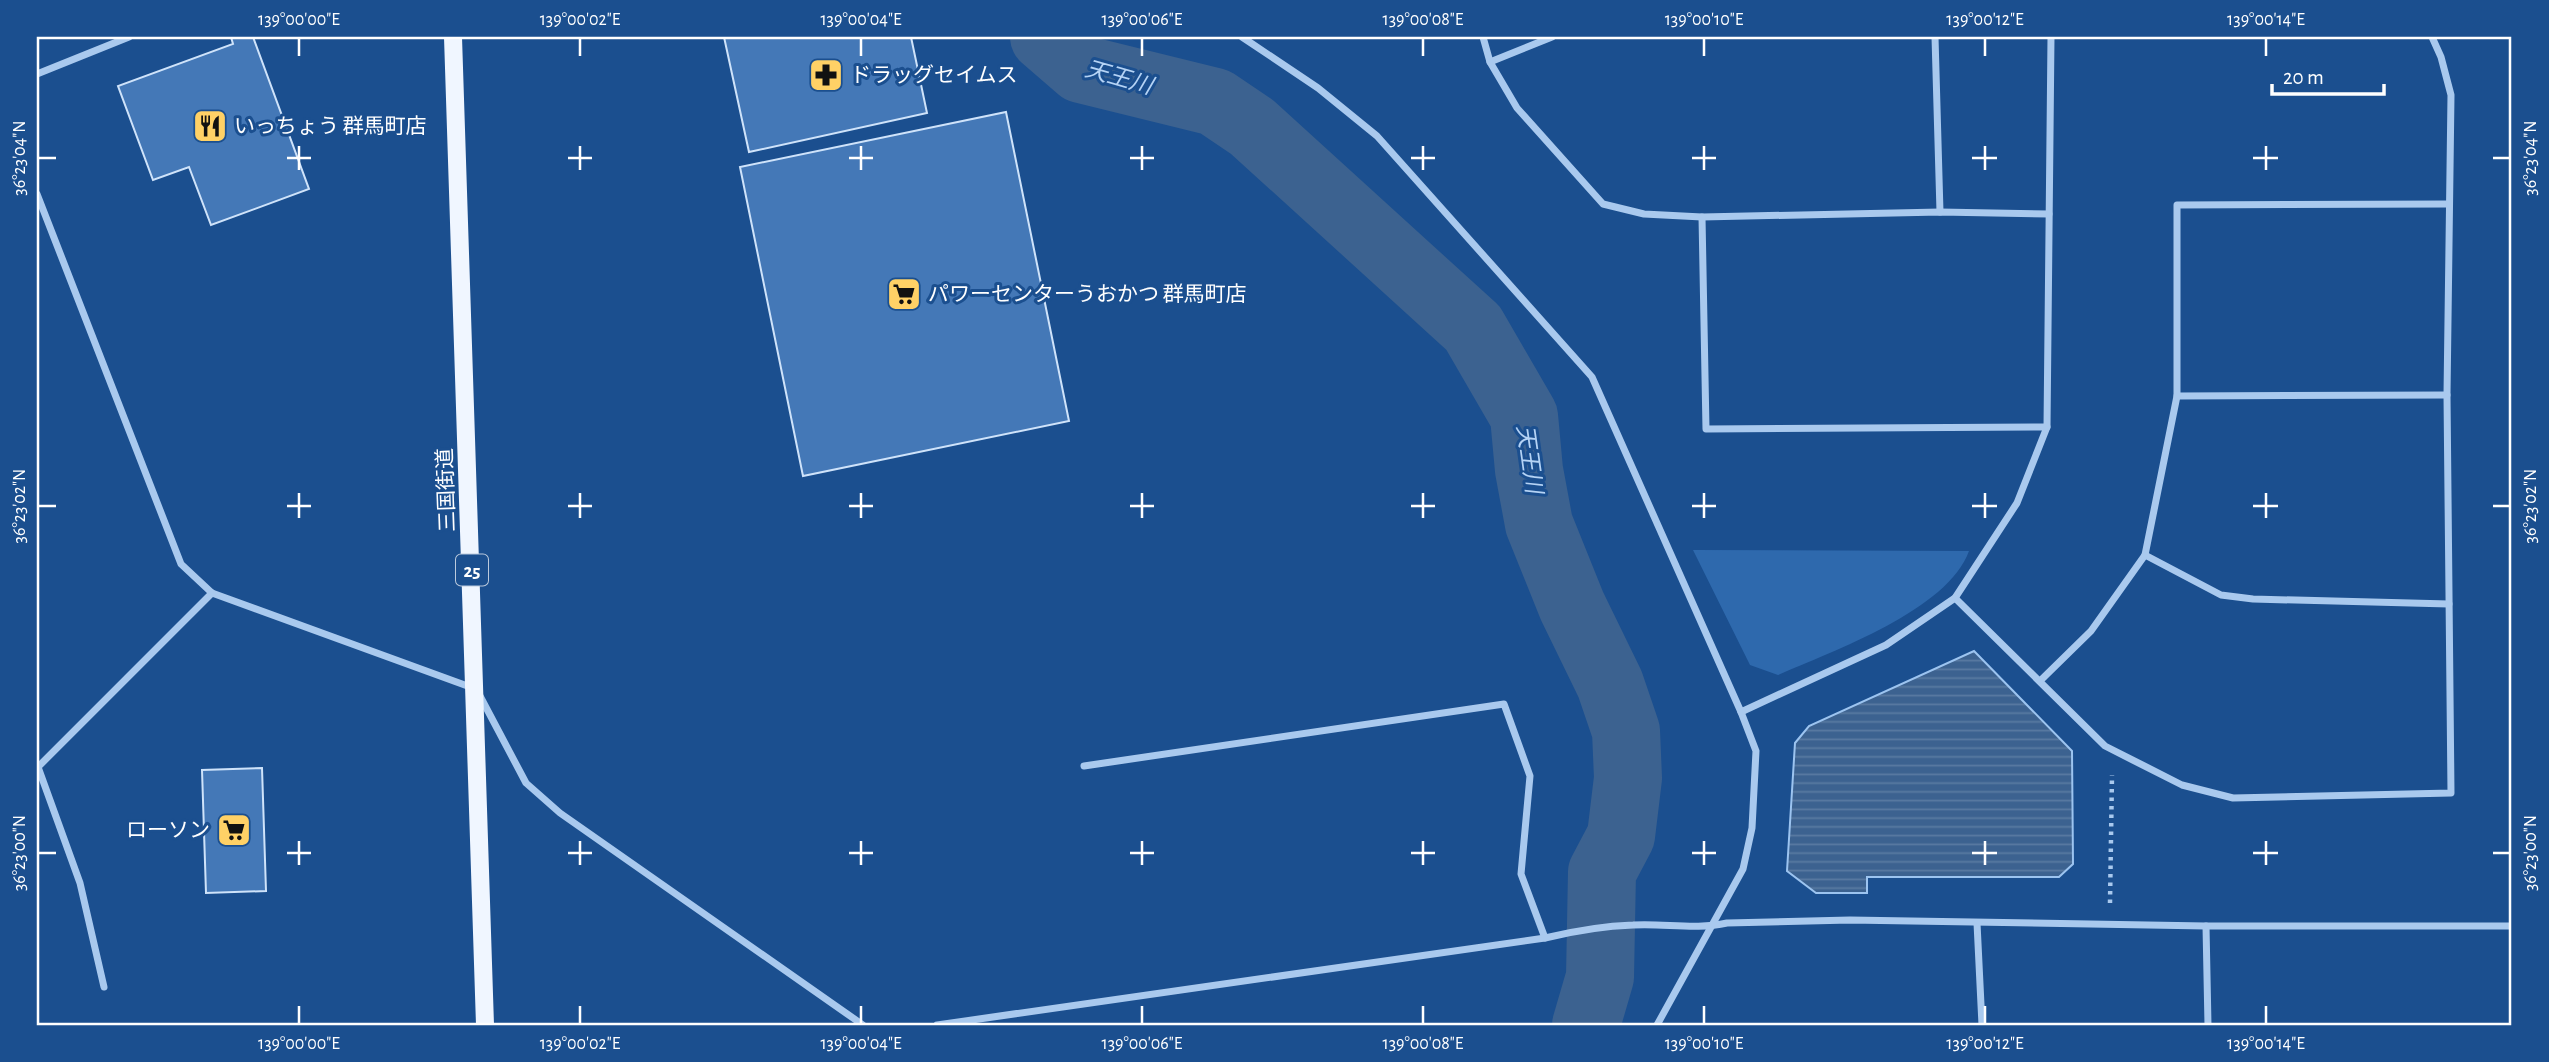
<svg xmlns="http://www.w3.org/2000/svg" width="2549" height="1062" viewBox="0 0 2549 1062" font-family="'Alegreya Sans','Noto Sans JP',sans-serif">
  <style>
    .green { fill: #2e69ad }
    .water { fill: url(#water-rules); stroke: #9cc4f0; stroke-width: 2 }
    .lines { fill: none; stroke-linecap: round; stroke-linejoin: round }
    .river { stroke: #3c6290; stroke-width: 68 }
    .building { fill: #4478b7; stroke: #cfe3fa; stroke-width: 2 }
    .path { stroke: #a9c9ee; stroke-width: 4.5; stroke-dasharray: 3.5 5; stroke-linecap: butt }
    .street { stroke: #a9c9ee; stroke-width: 7 }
    .primary { stroke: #f0f6ff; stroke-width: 18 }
    .ticks { fill: none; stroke: #fff; stroke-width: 2.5 }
    .labels { text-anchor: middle; stroke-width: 6; stroke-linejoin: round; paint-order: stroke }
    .shield { fill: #1b4f8f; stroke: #bbcadd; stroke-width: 2 }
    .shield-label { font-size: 19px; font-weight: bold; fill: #fff }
    .poi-label { font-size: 21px; fill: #fff; stroke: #1b4f8f; text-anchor: start }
    .street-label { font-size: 21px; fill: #fff; stroke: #1b4f8f }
    .water-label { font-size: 23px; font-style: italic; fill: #b5d3f5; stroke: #1b4f8f }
    .neatline { fill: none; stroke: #fff; stroke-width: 2.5 }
    .ticks-label { font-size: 18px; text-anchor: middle; fill: #fff }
  </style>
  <defs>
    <pattern id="water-rules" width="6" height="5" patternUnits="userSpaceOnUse" patternTransform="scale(1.75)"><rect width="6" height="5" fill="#3c6290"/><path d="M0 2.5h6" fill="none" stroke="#597aa1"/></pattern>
  </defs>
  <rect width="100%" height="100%" fill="#1b4f8f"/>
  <path class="green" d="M1693,550L1969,551C1948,610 1833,651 1778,675L1750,665Z"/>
  <path class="water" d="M1974,651L2072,751L2073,864L2059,877H1867V893H1816L1787,871L1795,743L1809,726Z"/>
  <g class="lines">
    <path class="river" d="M1044,37L1081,69L1215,102L1252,127L1473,328L1524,416L1529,470L1539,524L1572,606L1610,684L1626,731L1628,778L1621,836L1602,872L1600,977L1586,1025"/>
  </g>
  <g class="building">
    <path d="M231,37H253L309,189L211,225L189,167L153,180L118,86L233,44Z"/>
    <path d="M724,37H911L927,113L749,152Z"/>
    <path d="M1006,112L1069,421L803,476L740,167Z"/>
    <path d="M262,768L266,891L206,893L202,770Z"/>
  </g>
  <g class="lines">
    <path class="path" d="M2110,903L2112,775"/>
    <g class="street">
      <path d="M1242,37L1318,88L1377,136L1592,377L1741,712L1756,751L1752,828L1743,869L1657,1025"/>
      <path d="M1483,37L1490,62L1517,108L1603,204L1644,214L1702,217L1940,212L2049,214"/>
      <path d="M1935,37L1940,212"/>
      <path d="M1490,62L1552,37"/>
      <path d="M37,74L129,37"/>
      <path d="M37,194L181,564L212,593L473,688"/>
      <path d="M1702,217L1706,429L2047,427"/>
      <path d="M2177,396L2447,395"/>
      <path d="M2145,555L2221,595L2253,599L2449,604"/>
      <path d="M1955,598L2105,746L2182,785L2233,798L2451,793L2447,395L2451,95L2441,57L2432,37"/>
      <path d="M2041,680L2091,631L2145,555L2177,396V205L2449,204"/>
      <path d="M480,696L526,783L560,813L863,1025"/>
      <path d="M1741,712L1886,645L1955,598L2017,503L2047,427L2051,37"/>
      <path d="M1084,766L1504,704L1530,776L1521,874L1545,938"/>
      <path d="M38,767L80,883L104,987"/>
      <path d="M37,768L212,593"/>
      <path d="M1977,923L1982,1025"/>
      <path d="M2206,926L2208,1025"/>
      <path d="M937,1025L1545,938C1574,931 1603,926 1633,925C1664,923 1696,930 1727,923L1850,920L2206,926H2512"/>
    </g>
    <path class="primary" d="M453,37L485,1025"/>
  </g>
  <path class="ticks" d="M299,38V56M580,38V56M861,38V56M1142,38V56M1423,38V56M1704,38V56M1985,38V56M2266,38V56M299,146V170M580,146V170M861,146V170M1142,146V170M1423,146V170M1704,146V170M1985,146V170M2266,146V170M38,158H56M287,158H311M568,158H592M849,158H873M1130,158H1154M1411,158H1435M1692,158H1716M1972,158H1997M2253,158H2278M2493,158H2510M299,493V518M580,493V518M861,493V518M1142,493V518M1423,493V518M1704,493V518M1985,493V518M2266,493V518M38,506H56M287,506H311M568,506H592M849,506H873M1130,506H1154M1411,506H1435M1692,506H1716M1972,506H1997M2253,506H2278M2493,506H2510M299,841V865M580,841V865M861,841V865M1142,841V865M1423,841V865M1704,841V865M1985,841V865M2266,841V865M38,853H56M287,853H311M568,853H592M849,853H873M1130,853H1154M1411,853H1435M1692,853H1716M1972,853H1997M2253,853H2278M2493,853H2510M299,1006V1024M580,1006V1024M861,1006V1024M1142,1006V1024M1423,1006V1024M1704,1006V1024M1985,1006V1024M2266,1006V1024"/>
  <defs>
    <g id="pharmacy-square" transform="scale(1.75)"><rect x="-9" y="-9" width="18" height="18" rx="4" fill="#ffd166" stroke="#1b4f8f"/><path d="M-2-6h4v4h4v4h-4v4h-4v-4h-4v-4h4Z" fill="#111"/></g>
    <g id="restaurant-square" transform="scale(1.75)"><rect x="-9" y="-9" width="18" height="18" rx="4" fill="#ffd166" stroke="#1b4f8f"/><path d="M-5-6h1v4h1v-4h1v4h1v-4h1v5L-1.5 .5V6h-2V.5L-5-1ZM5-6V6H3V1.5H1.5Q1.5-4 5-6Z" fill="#111"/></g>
    <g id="supermarket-square" transform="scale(1.75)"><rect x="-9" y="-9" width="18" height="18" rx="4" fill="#ffd166" stroke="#1b4f8f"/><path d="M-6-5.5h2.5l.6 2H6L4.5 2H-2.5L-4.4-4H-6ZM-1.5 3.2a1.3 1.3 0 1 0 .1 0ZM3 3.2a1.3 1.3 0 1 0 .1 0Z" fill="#111"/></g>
  </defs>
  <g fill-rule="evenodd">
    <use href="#pharmacy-square" x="826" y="75"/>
    <use href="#restaurant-square" x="210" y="126"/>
    <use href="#supermarket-square" x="904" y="294"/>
    <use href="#supermarket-square" x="234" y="830"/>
  </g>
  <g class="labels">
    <rect class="shield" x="456" y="554.5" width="32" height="31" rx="5"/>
    <g class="shield-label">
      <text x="472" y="577">25</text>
    </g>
    <g class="poi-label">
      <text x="850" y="82">ドラッグセイムス</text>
      <text x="234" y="133">いっちょう 群馬町店</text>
      <text x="928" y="301">パワーセンターうおかつ 群馬町店</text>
      <text x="210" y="837" text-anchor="end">ローソン</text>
    </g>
    <g class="street-label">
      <text transform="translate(446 490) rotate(-92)" y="7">三国街道</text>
    </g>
    <g class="water-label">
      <text transform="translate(1119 77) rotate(16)" y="8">天王川</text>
      <text transform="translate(1530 459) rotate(82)" y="8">天王川</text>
    </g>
  </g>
  <rect width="2549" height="1062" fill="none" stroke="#1b4f8f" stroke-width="77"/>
  <path d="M2272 84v10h112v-10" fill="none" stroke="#ffffff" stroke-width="3.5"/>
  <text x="2283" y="84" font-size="21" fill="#ffffff" stroke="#1b4f8f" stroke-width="5" paint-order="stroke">20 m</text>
  <rect x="38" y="38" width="2472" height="986" class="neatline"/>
  <g class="ticks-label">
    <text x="299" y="25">139°00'00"E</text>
    <text x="580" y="25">139°00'02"E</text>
    <text x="861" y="25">139°00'04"E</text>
    <text x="1142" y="25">139°00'06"E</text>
    <text x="1423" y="25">139°00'08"E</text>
    <text x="1704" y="25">139°00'10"E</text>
    <text x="1985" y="25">139°00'12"E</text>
    <text x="2266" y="25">139°00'14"E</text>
    <text transform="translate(19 158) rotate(-90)" y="6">36°23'04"N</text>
    <text transform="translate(2530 158) rotate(-90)" y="6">36°23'04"N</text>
    <text transform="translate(19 506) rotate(-90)" y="6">36°23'02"N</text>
    <text transform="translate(2530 506) rotate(-90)" y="6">36°23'02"N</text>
    <text transform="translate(19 853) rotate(-90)" y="6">36°23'00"N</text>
    <text transform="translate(2530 853) rotate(-90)" y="6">36°23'00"N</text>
    <text x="299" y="1049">139°00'00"E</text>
    <text x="580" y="1049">139°00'02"E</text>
    <text x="861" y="1049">139°00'04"E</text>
    <text x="1142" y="1049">139°00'06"E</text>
    <text x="1423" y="1049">139°00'08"E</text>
    <text x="1704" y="1049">139°00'10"E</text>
    <text x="1985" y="1049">139°00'12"E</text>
    <text x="2266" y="1049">139°00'14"E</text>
  </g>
</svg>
